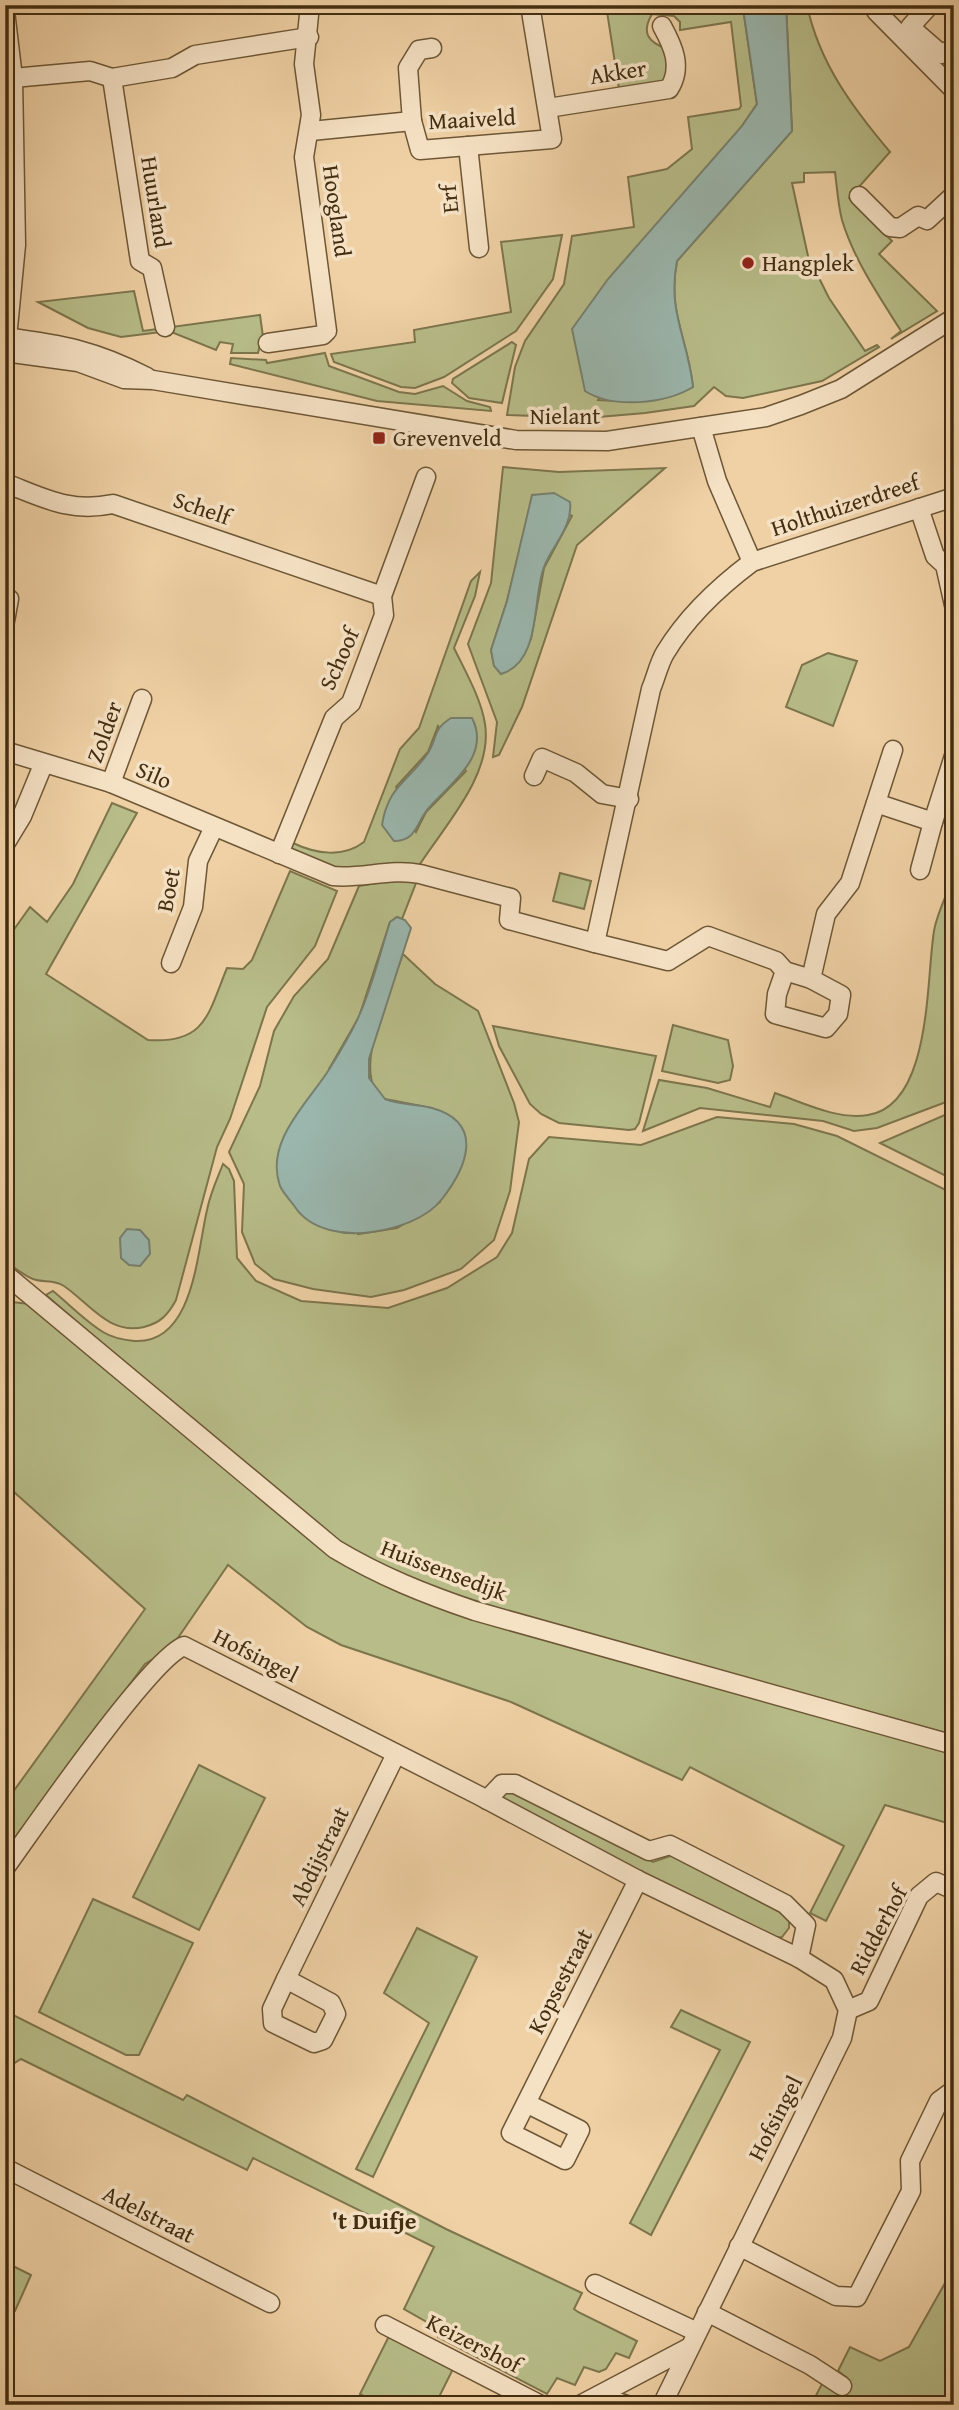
<svg xmlns="http://www.w3.org/2000/svg" width="959" height="2410" viewBox="0 0 959 2410" font-family="'Gentium Book Plus',serif">
  <style>
    .green { fill: #b7bc88; stroke: #7d754c; stroke-width: 2; fill-rule: evenodd }
    .water { fill: #9ab6ad; stroke: #77806f; stroke-width: 2 }
    .lines { fill: none; stroke-linecap: round; stroke-linejoin: round }
    .minor-casing { stroke: #6e5736; stroke-width: 21 }
    .minor { stroke: #f5e1c4; stroke-width: 18 }
    .poi-dot { fill: #8f2418; stroke: #f5e1c4; stroke-width: 2.5 }
    .labels { text-anchor: middle; stroke-width: 7; stroke-linejoin: round; paint-order: stroke }
    .street-label { font-size: 23px; fill: #432e11; stroke: #f5e1c4 }
    .poi-label { font-size: 23px; fill: #432e11; stroke: #f5e1c4; text-anchor: start }
    .neighbourhood-label { font-size: 24px; font-weight: bold; fill: #432e11; stroke: #f5e1c4 }
  </style>
  <rect width="100%" height="100%" fill="#efd1a5"/>
  <filter id="stains"><feTurbulence type="fractalNoise" baseFrequency=".00286" numOctaves="4"/><feColorMatrix values="0 0 0 0 .2 0 0 0 0 .09 0 0 0 0 .02 0 0 0 .5 -.17"/></filter>
  <radialGradient id="worn" r=".72"><stop offset=".6" stop-color="#630" stop-opacity="0"/><stop offset="1" stop-color="#630" stop-opacity=".3"/></radialGradient>
  <g class="green">
    <path d="M606,5H739L743,8L757,104L742,126L598,400C630,402 665,403 693,387C688,339 667,312 677,261L792,131L786,5H807C819,63 853,108 890,152L849,198L892,241L879,254L937,311L891,339L901,331C879,296 854,260 842,220C838,205 837,187 835,172L804,173V182L792,183L808,256L829,298L865,351L877,345L879,347L822,381L743,398L726,396L714,387L694,406L645,413L587,418L507,415L515,367L525,341L564,284L572,236L634,227L628,177L667,169L692,149L688,117L739,109L741,106L731,22L680,30V22L674,16L652,14C641,33 648,42 667,49L668,80L658,85L619,89Z"/>
    <path d="M562,235L553,279L516,331L444,377L415,388L401,387L334,362L331,354L415,342L414,330L511,312L501,242Z"/>
    <path d="M134,291L143,331L260,315L264,344L260,345L258,353H231L233,344L220,342L216,350L169,331L121,337L88,328L38,302Z"/>
    <path d="M512,342L516,345L502,403L469,398L452,383L453,379Z"/>
    <path d="M325,353L329,366L399,392L415,394L443,386L467,401L490,407L491,411L377,401L230,364L231,358L266,360L267,363Z"/>
    <path d="M503,467L559,472L665,468L577,545L522,707L499,755L493,757L497,722L468,644L491,583ZM533,495L572,516L544,568L531,639L501,674L494,665L491,650L507,601Z"/>
    <path d="M480,572L475,596L454,648C465,671 481,698 485,724C493,774 446,824 420,864L342,873L290,850L293,843C316,854 343,858 364,842L400,749L419,728L471,581ZM438,726L466,771L426,812L416,832L396,787L428,752Z"/>
    <path d="M828,653L857,661L833,726L786,707L802,665Z"/>
    <path d="M112,803L137,813L46,974L148,1040C206,1044 208,1014 227,968L243,969L252,960L290,871L337,891L315,946L267,1007L230,1119L217,1147L176,1300C168,1315 160,1323 144,1327C109,1335 90,1304 64,1286C53,1279 44,1283 33,1279C23,1275 14,1267 5,1261V942L30,907L47,922L73,884Z"/>
    <path d="M560,873L591,881L584,909L553,901Z"/>
    <path d="M954,876V1099L877,1128L854,1131L823,1121L700,1108L643,1131L659,1080L707,1088L770,1107L775,1093C804,1103 837,1120 868,1115C932,1105 926,979 934,931C937,913 947,894 954,876Z"/>
    <path d="M405,878L416,883L402,919L397,917L390,922L359,1017L329,1069L358,1234L397,1228L440,1202L432,1108L385,1099C347,1079 393,984 403,954L435,984L478,1011L514,1103L519,1122L510,1191L494,1240L461,1269L404,1290L371,1297L313,1289L274,1279L255,1264L242,1232L244,1184L229,1152L260,1086L274,1031L294,996L328,959L359,886Z"/>
    <path d="M673,1025L728,1040L733,1066L730,1080L718,1083L662,1071Z"/>
    <path d="M493,1026L656,1056L639,1123L635,1129L629,1130L559,1123L541,1114L530,1104L499,1046Z"/>
    <path d="M954,1111V1180L880,1143Z"/>
    <path d="M717,1117L794,1124L837,1136L954,1194V1735L543,1622L403,1578L337,1546L46,1295L53,1291C69,1304 85,1321 103,1332C111,1337 124,1340 134,1341C194,1345 197,1252 207,1210C210,1194 217,1179 223,1164L229,1169L234,1181L237,1258L256,1281L301,1301L388,1308L447,1288L497,1257L512,1233L529,1159L549,1137L641,1145Z"/>
    <path d="M12,1302L38,1305L369,1576L954,1750V1825L885,1805L826,1921L810,1913L844,1846L690,1767L682,1780L511,1702L341,1645L307,1627L228,1565L171,1648L145,1664L5,1851V1803L145,1609L5,1484V1306Z"/>
    <path d="M199,1765L265,1798L199,1930L133,1897Z"/>
    <path d="M507,1789L653,1862L673,1855L785,1915L789,1920V1928L782,1937L770,1938L497,1804Z"/>
    <path d="M93,1899L193,1943L139,2055H126L39,2012Z"/>
    <path d="M417,1928L477,1957L373,2177L356,2169L429,2023L384,1993Z"/>
    <path d="M681,2010L750,2042L651,2235L630,2223L720,2050L671,2027Z"/>
    <path d="M5,2011L183,2100L187,2095L446,2229L582,2293L574,2309L578,2312L637,2341L629,2358L616,2353L606,2369L599,2372L584,2367L575,2385L557,2378L547,2394L438,2337L439,2329L404,2309L434,2247L253,2158L247,2170L21,2059L10,2066L5,2076Z"/>
    <path d="M5,2262L31,2275L15,2311L5,2306Z"/>
    <path d="M954,2267V2405H811L824,2380L836,2382L846,2377L838,2371L850,2347L880,2361L909,2347Z"/>
    <path d="M391,2332L455,2365L435,2405H380L360,2394Z"/>
  </g>
  <g class="water">
    <path d="M739,5H786L792,131L677,261C667,312 688,339 693,387C665,404 613,409 585,391L572,329L608,279L742,126L757,104L743,8Z"/>
    <path d="M554,493L570,502C573,527 553,544 544,567C532,598 542,662 501,674L494,666L491,650L507,601L532,495Z"/>
    <path d="M451,718H472C492,757 448,785 427,810C416,824 416,841 394,841L382,825C388,786 408,782 428,753C438,737 432,730 451,718Z"/>
    <path d="M397,917L405,920L411,928L369,1059V1078L385,1099C401,1105 417,1104 432,1108C485,1123 467,1167 442,1199C427,1219 395,1229 372,1232C346,1236 311,1231 295,1207C291,1201 283,1193 280,1186C264,1141 309,1102 330,1068C340,1052 350,1035 358,1018C372,988 380,953 390,922Z"/>
    <path d="M127,1229L140,1230L149,1240L150,1254L140,1266L129,1265L121,1258L120,1238Z"/>
  </g>
  <g class="lines">
    <g class="minor-casing">
      <g id="minor">
        <path d="M930,5L910,27L941,54L954,48"/>
        <path d="M5,11L13,78L16,245L5,359"/>
        <path d="M876,11L954,90"/>
        <path d="M13,78L90,71L112,78L172,68L195,55L309,37"/>
        <path d="M112,78L140,261L152,268L165,327"/>
        <path d="M548,108L669,89C683,67 673,46 662,26"/>
        <path d="M412,121L408,68L419,50L432,48"/>
        <path d="M311,131L412,121L420,150L552,139L530,5"/>
        <path d="M468,146L479,248"/>
        <path d="M859,196L890,227L900,228L918,216L927,220L954,195"/>
        <path d="M5,337C64,345 94,350 147,377"/>
        <path d="M268,343L323,335L327,331L304,157L311,115L304,64L310,5"/>
        <path d="M5,352L78,362L124,379L153,380L516,440L607,441L766,417L801,405L841,389L954,318"/>
        <path d="M701,427L717,481L752,562"/>
        <path d="M5,483C44,498 70,513 113,504L382,596"/>
        <path d="M919,508L935,556L945,565L954,605"/>
        <path d="M5,596L9,599L5,621"/>
        <path d="M5,751L111,783L333,876C362,879 391,868 420,874L511,898L509,920L595,943L651,689C656,677 659,663 665,653C686,618 720,586 752,562L954,497"/>
        <path d="M534,776L542,758L576,773L602,794L629,799"/>
        <path d="M111,783L142,699"/>
        <path d="M876,803L933,822L954,756"/>
        <path d="M5,844L22,816L43,765"/>
        <path d="M279,854L334,718L351,703L384,615L382,596L426,477"/>
        <path d="M920,870L933,822"/>
        <path d="M595,943L668,961L708,936L776,961L785,971L811,979"/>
        <path d="M171,963L193,907L198,861L214,827"/>
        <path d="M785,971L777,994L775,1014L826,1028L838,1014L841,995L811,979L826,914L850,883L893,750"/>
        <path d="M5,1274L335,1549C380,1576 425,1594 475,1611L954,1745"/>
        <path d="M487,1800L502,1784H515L649,1851L670,1845L785,1904L806,1925L799,1958"/>
        <path d="M5,1868C34,1828 149,1660 184,1646L478,1795L638,1880L799,1958L834,1980L848,2010L842,2038L662,2405"/>
        <path d="M286,1979L396,1754"/>
        <path d="M286,1979L331,2003L336,2014L323,2040L314,2043L273,2023L272,2009Z"/>
        <path d="M848,2010L869,2001L919,1896L936,1882L954,1890"/>
        <path d="M526,2103L580,2130L565,2160L511,2133L638,1880"/>
        <path d="M5,2168L270,2303"/>
        <path d="M739,2246L836,2296L857,2297L911,2191L910,2161L939,2101L954,2090"/>
        <path d="M595,2284L697,2332"/>
        <path d="M707,2312L810,2365L842,2386"/>
        <path d="M385,2325L541,2405"/>
        <path d="M598,2396L627,2405"/>
        <path d="M580,2405L690,2347"/>
      </g>
    </g>
    <use href="#minor" class="minor"/>
  </g>
  <g class="poi-dot">
    <circle cx="748" cy="263" r="7"/>
    <rect x="372" y="431" width="14" height="14" rx="3.5"/>
  </g>
  <g class="labels">
    <g class="street-label">
      <text transform="translate(618 72) rotate(-9)" y="8">Akker</text>
      <text transform="translate(472 119) rotate(-3)" y="8">Maaiveld</text>
      <text transform="translate(449 199) rotate(-96)" y="8">Erf</text>
      <text transform="translate(156 202) rotate(81)" y="8">Huurland</text>
      <text transform="translate(337 211) rotate(82)" y="8">Hoogland</text>
      <text x="565" y="424">Nielant</text>
      <text transform="translate(845 505) rotate(-18)" y="8">Holthuizerdreef</text>
      <text transform="translate(202 508) rotate(19)" y="8">Schelf</text>
      <text transform="translate(339 659) rotate(-66)" y="8">Schoof</text>
      <text transform="translate(104 732) rotate(-70)" y="8">Zolder</text>
      <text transform="translate(154 775) rotate(23)" y="8">Silo</text>
      <text transform="translate(168 890) rotate(-79)" y="8">Boet</text>
      <text transform="translate(444 1570) rotate(21)" y="8">Huissensedijk</text>
      <text transform="translate(256 1655) rotate(27)" y="8">Hofsingel</text>
      <text transform="translate(319 1856) rotate(-64)" y="8">Abdijstraat</text>
      <text transform="translate(878 1930) rotate(-62)" y="8">Ridderhof</text>
      <text transform="translate(560 1981) rotate(-63)" y="8">Kopsestraat</text>
      <text transform="translate(775 2118) rotate(-63)" y="8">Hofsingel</text>
      <text transform="translate(149 2214) rotate(27)" y="8">Adelstraat</text>
      <text transform="translate(474 2343) rotate(27)" y="8">Keizershof</text>
    </g>
    <g class="poi-label">
      <text x="762" y="271">Hangplek</text>
      <text x="393" y="446">Grevenveld</text>
    </g>
    <g class="neighbourhood-label">
      <text x="374" y="2229">'t Duifje</text>
    </g>
  </g>
  <rect width="959" height="2410" fill="none" stroke="#efd1a5" stroke-width="28"/>
  <rect x="7" y="7" width="945" height="2396" fill="none" stroke="#432e11" stroke-width="3.5"/>
  <rect x="14" y="14" width="931" height="2382" fill="none" stroke="#432e11" stroke-width="2"/>
  <rect width="100%" height="100%" filter="url(#stains)"/>
  <rect width="100%" height="100%" fill="url(#worn)"/>
</svg>
